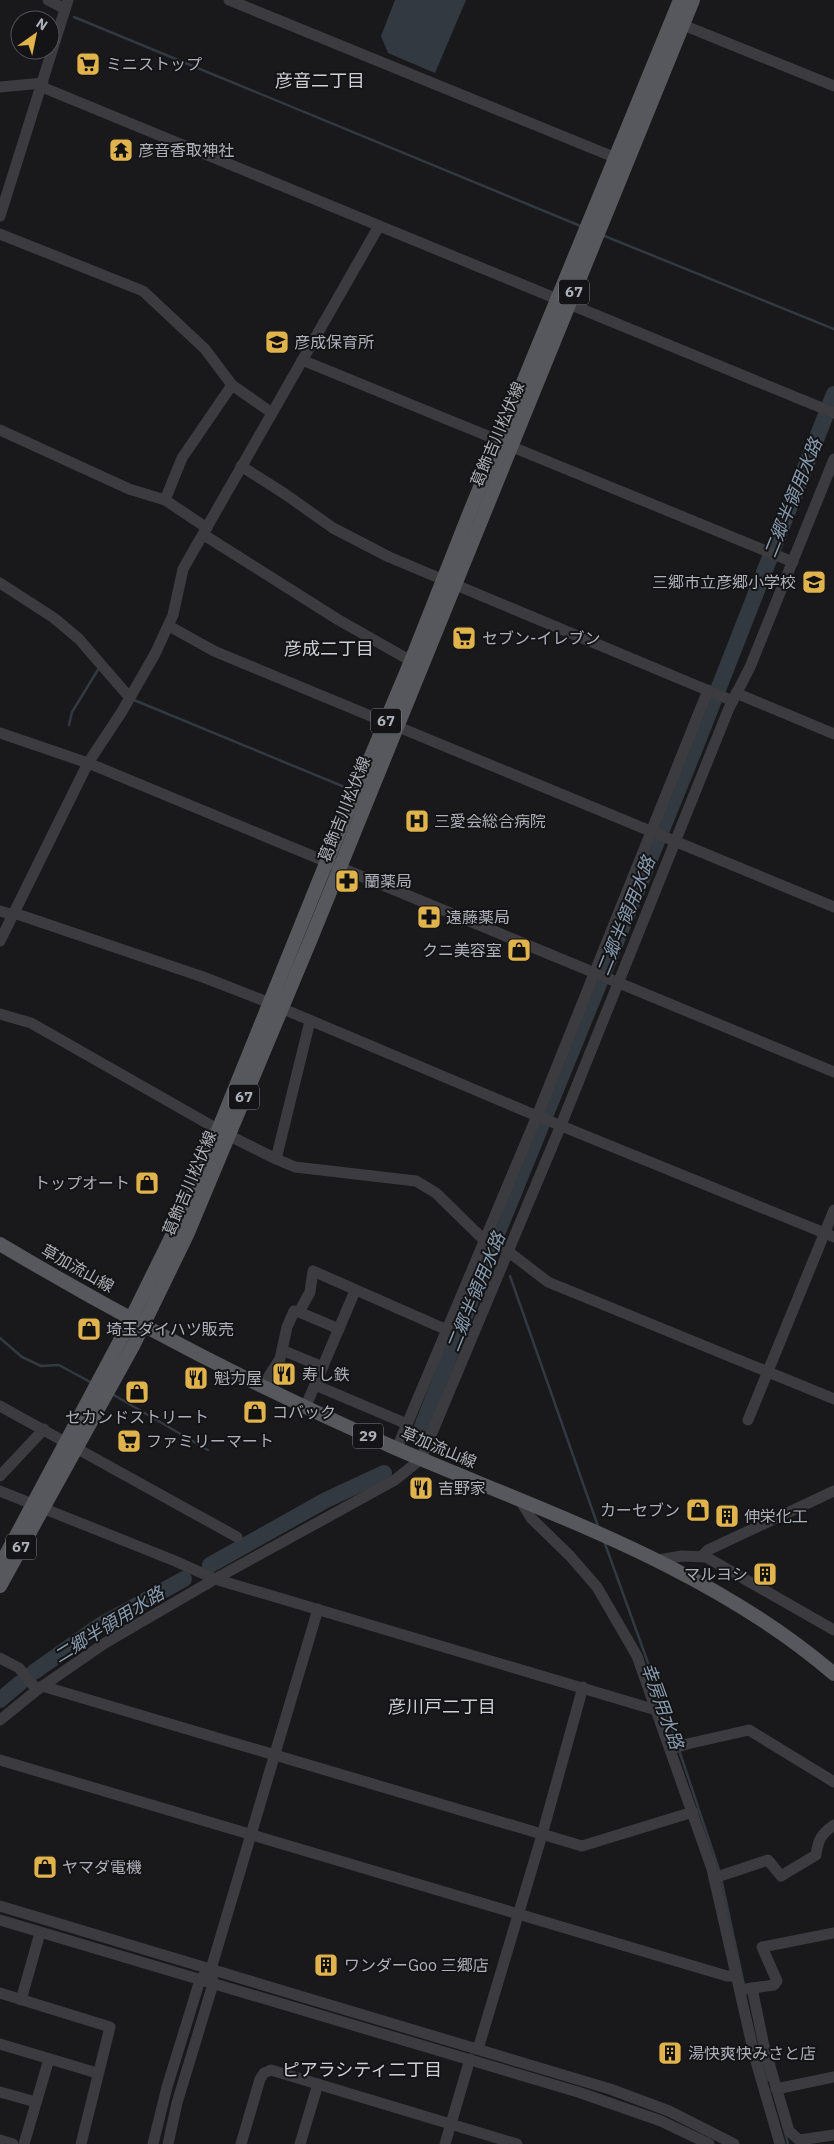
<svg xmlns="http://www.w3.org/2000/svg" width="834" height="2144" viewBox="0 0 834 2144" font-family="'IBM Plex Sans','Noto Sans JP',sans-serif">
  <style>
    .water { fill: #323940 }
    .lines { fill: none; stroke-linecap: round; stroke-linejoin: round }
    .stream { stroke: #323940; stroke-width: 2.5 }
    .river { stroke: #323940; stroke-width: 16 }
    .minor { stroke: #3b3b40; stroke-width: 11 }
    .major { stroke: #57585e; stroke-width: 14 }
    .labels { text-anchor: middle; stroke-width: 4; stroke-linejoin: round; paint-order: stroke }
    .shield { fill: #141416; stroke: #7f8188; stroke-width: 1 }
    .shield-label { font-size: 15px; font-weight: bold; fill: #adb0b9 }
    .poi-label { font-size: 16px; fill: #adb0b9; stroke: #141416; text-anchor: start }
    .street-label { font-size: 16px; fill: #adb0b9; stroke: #141416 }
    .neighbourhood-label { font-size: 18px; fill: #cdcfd6; stroke: #141416 }
    .water-label { font-size: 18px; font-style: italic; fill: #889cb0; stroke: #141416 }
  </style>
  <rect width="100%" height="100%" fill="#19191b"/>
  <path class="water" d="M395,0H466L435,73L388,53L381,36Z"/>
  <g class="lines">
    <g class="stream">
      <path d="M74,17L583,227"/>
      <path d="M602,235L834,329"/>
      <path d="M134,700L347,788"/>
      <path d="M69,725L72,712L99,668"/>
      <path d="M510,1276L599,1529"/>
      <path d="M0,1338L22,1357L41,1366L59,1365L92,1383"/>
      <path d="M112,1394L208,1450"/>
      <path d="M604,1541L677,1743"/>
      <path d="M679,1750L720,1873"/>
      <path d="M721,1878L744,1985"/>
      <path d="M759,2049L768,2080"/>
      <path d="M785,2133L788,2144"/>
    </g>
    <g class="river">
      <path d="M418,1437L491,1249L694,751L834,394"/>
      <path d="M210,1565L326,1500L384,1473"/>
      <path d="M34,1672L99,1626L184,1579"/>
      <path d="M0,1700L20,1683"/>
    </g>
    <g class="minor">
      <path d="M48,0L65,9"/>
      <path d="M229,0L616,158"/>
      <path d="M683,25L834,86"/>
      <path d="M0,87L43,83"/>
      <path d="M42,87L834,413"/>
      <path d="M0,216L68,0"/>
      <path d="M0,234L143,291L205,349L232,385L272,413"/>
      <path d="M302,360L500,441"/>
      <path d="M0,430L129,489L165,500L207,528"/>
      <path d="M510,446L793,562"/>
      <path d="M241,466L285,494L333,528L389,557L733,701"/>
      <path d="M165,500L182,458L232,385"/>
      <path d="M204,535L337,619L411,661"/>
      <path d="M0,583L54,618L79,639L130,698"/>
      <path d="M169,626L214,651L385,722"/>
      <path d="M736,693L834,734"/>
      <path d="M396,726L834,907"/>
      <path d="M0,733L88,763L834,1072"/>
      <path d="M0,911L13,915"/>
      <path d="M14,913L203,977L270,1003"/>
      <path d="M0,941L88,763L121,713L155,654L173,615L183,569L379,226"/>
      <path d="M281,1008L537,1116L834,1237"/>
      <path d="M0,1014L31,1023L219,1130"/>
      <path d="M228,1135L276,1159L295,1167L416,1181L436,1193L485,1241L509,1252L548,1282L834,1399"/>
      <path d="M276,1159L310,1021"/>
      <path d="M299,1312L339,1329"/>
      <path d="M282,1350L323,1367"/>
      <path d="M315,1385L407,1424"/>
      <path d="M264,1388L269,1376L280,1359L287,1327L294,1311L299,1312L310,1292L313,1271L447,1330"/>
      <path d="M0,1406L65,1442"/>
      <path d="M305,1408L355,1291"/>
      <path d="M748,1420L834,1210"/>
      <path d="M76,1448L237,1537"/>
      <path d="M397,1448L537,1116L708,690"/>
      <path d="M0,1476L44,1429"/>
      <path d="M0,1491L175,1561L215,1579L656,1710"/>
      <path d="M520,1500L531,1518L570,1556L597,1587L637,1656L712,1869L755,2058L780,2144"/>
      <path d="M702,1556L708,1550L834,1491"/>
      <path d="M658,1560L682,1556L706,1557L834,1630"/>
      <path d="M0,1658L19,1668L37,1690"/>
      <path d="M42,1686L582,1846L693,1812"/>
      <path d="M0,1720L37,1690L105,1643L215,1579L395,1480L421,1459L559,1130L729,708L750,667L834,459"/>
      <path d="M671,1749L687,1744L749,1730L834,1782"/>
      <path d="M0,1760L727,1976H736"/>
      <path d="M714,1878L768,1860L781,1876L816,1855C818,1840 821,1834 834,1825"/>
      <path d="M0,1906L610,2089L669,2111L734,2144"/>
      <path d="M0,1920L578,2092L661,2121L709,2144"/>
      <path d="M752,1988L764,2046L789,2131L799,2140L834,2135"/>
      <path d="M746,1989L774,1985L777,1981L762,1947L834,1933"/>
      <path d="M0,1993L110,2027L81,2144"/>
      <path d="M21,2000L40,1933"/>
      <path d="M0,2044L97,2073"/>
      <path d="M478,2049L542,1835L583,1687"/>
      <path d="M776,2089L834,2077"/>
      <path d="M0,2092L36,2102"/>
      <path d="M0,2140L13,2144"/>
      <path d="M24,2144L49,2059"/>
      <path d="M153,2144L167,2087L200,1980L204,1975"/>
      <path d="M168,2144L177,2103L213,1984L211,1969L318,1609"/>
      <path d="M241,2144L260,2079L264,2073L271,2070L517,2144"/>
      <path d="M300,2144L318,2084"/>
      <path d="M445,2144L470,2059"/>
    </g>
    <g class="major">
      <path d="M0,1244C127,1320 259,1388 395,1448C546,1513 707,1565 834,1674"/>
      <path d="M0,1566L123,1335L191,1197L327,861L411,661L469,514L680,0"/>
      <path d="M0,1586L134,1344L187,1235L310,941L693,0"/>
    </g>
  </g>
  <defs>
    <g id="supermarket-square" transform="scale(1.25)"><rect x="-9" y="-9" width="18" height="18" rx="4" fill="#e0b34c" stroke="#141416"/><path d="M-6-5.5h2.5l.6 2H6L4.5 2H-2.5L-4.4-4H-6ZM-1.5 3.2a1.3 1.3 0 1 0 .1 0ZM3 3.2a1.3 1.3 0 1 0 .1 0Z" fill="#111"/></g>
    <g id="temple-square" transform="scale(1.25)"><rect x="-9" y="-9" width="18" height="18" rx="4" fill="#e0b34c" stroke="#141416"/><path d="M0-6L5-2H3V0L6.5 2.5H4V6H1.5V3h-3V6H-4V2.5H-6.5L-3 0V-2H-5Z" fill="#111"/></g>
    <g id="school-square" transform="scale(1.25)"><rect x="-9" y="-9" width="18" height="18" rx="4" fill="#e0b34c" stroke="#141416"/><path d="M0-5L7-2L0 1L-7-2ZM-4 1L0 2.5L4 1V4Q0 6-4 4Z" fill="#111"/></g>
    <g id="hospital-square" transform="scale(1.25)"><rect x="-9" y="-9" width="18" height="18" rx="4" fill="#e0b34c" stroke="#141416"/><path d="M-5-5h3v3.5h4V-5h3V5h-3V1.5h-4V5h-3Z" fill="#111"/></g>
    <g id="pharmacy-square" transform="scale(1.25)"><rect x="-9" y="-9" width="18" height="18" rx="4" fill="#e0b34c" stroke="#141416"/><path d="M-2-6h4v4h4v4h-4v4h-4v-4h-4v-4h4Z" fill="#111"/></g>
    <g id="shop-square" transform="scale(1.25)"><rect x="-9" y="-9" width="18" height="18" rx="4" fill="#e0b34c" stroke="#141416"/><path d="M-5-2.5h2.3a2.7 3.5 0 0 1 5.4 0H5L5.5 6h-11ZM-1.5-2.5h3a1.5 2.3 0 0 0-3 0Z" fill="#111"/></g>
    <g id="restaurant-square" transform="scale(1.25)"><rect x="-9" y="-9" width="18" height="18" rx="4" fill="#e0b34c" stroke="#141416"/><path d="M-5-6h1v4h1v-4h1v4h1v-4h1v5L-1.5 .5V6h-2V.5L-5-1ZM5-6V6H3V1.5H1.5Q1.5-4 5-6Z" fill="#111"/></g>
    <g id="building-square" transform="scale(1.25)"><rect x="-9" y="-9" width="18" height="18" rx="4" fill="#e0b34c" stroke="#141416"/><path d="M-4-6H4V6H1V3H-1V6H-4ZM-2.5-4.3h1.7v1.8h-1.7ZM.8-4.3h1.7v1.8H.8ZM-2.5-1h1.7V.8h-1.7ZM.8-1h1.7V.8H.8Z" fill="#111"/></g>
  </defs>
  <g fill-rule="evenodd">
    <use href="#supermarket-square" x="88" y="64"/>
    <use href="#temple-square" x="121" y="150"/>
    <use href="#school-square" x="277" y="342"/>
    <use href="#school-square" x="814" y="582"/>
    <use href="#supermarket-square" x="464" y="638"/>
    <use href="#hospital-square" x="417" y="821"/>
    <use href="#pharmacy-square" x="347" y="881"/>
    <use href="#pharmacy-square" x="429" y="917"/>
    <use href="#shop-square" x="519" y="950"/>
    <use href="#shop-square" x="147" y="1183"/>
    <use href="#shop-square" x="89" y="1329"/>
    <use href="#restaurant-square" x="284" y="1374"/>
    <use href="#restaurant-square" x="196" y="1378"/>
    <use href="#shop-square" x="137" y="1392"/>
    <use href="#shop-square" x="255" y="1412"/>
    <use href="#supermarket-square" x="129" y="1441"/>
    <use href="#restaurant-square" x="421" y="1488"/>
    <use href="#shop-square" x="698" y="1510"/>
    <use href="#building-square" x="727" y="1516"/>
    <use href="#building-square" x="765" y="1574"/>
    <use href="#shop-square" x="45" y="1867"/>
    <use href="#building-square" x="326" y="1965"/>
    <use href="#building-square" x="670" y="2053"/>
  </g>
  <g class="labels">
    <g class="shield">
      <rect x="559" y="279.5" width="30" height="25" rx="4"/>
      <rect x="371" y="708.5" width="30" height="25" rx="4"/>
      <rect x="229" y="1084.5" width="30" height="25" rx="4"/>
      <rect x="353" y="1423.5" width="30" height="25" rx="4"/>
      <rect x="6" y="1534.5" width="30" height="25" rx="4"/>
    </g>
    <g class="shield-label">
      <text x="574" y="297">67</text>
      <text x="386" y="726">67</text>
      <text x="244" y="1102">67</text>
      <text x="368" y="1441">29</text>
      <text x="21" y="1552">67</text>
    </g>
    <g class="poi-label">
      <text x="106" y="70">ミニストップ</text>
      <text x="138" y="156">彦音香取神社</text>
      <text x="294" y="348">彦成保育所</text>
      <text x="796" y="588" text-anchor="end">三郷市立彦郷小学校</text>
      <text x="482" y="644">セブン-イレブン</text>
      <text x="434" y="827">三愛会総合病院</text>
      <text x="364" y="887">蘭薬局</text>
      <text x="446" y="923">遠藤薬局</text>
      <text x="502" y="956" text-anchor="end">クニ美容室</text>
      <text x="130" y="1189" text-anchor="end">トップオート</text>
      <text x="106" y="1335">埼玉ダイハツ販売</text>
      <text x="302" y="1380">寿し鉄</text>
      <text x="214" y="1384">魁力屋</text>
      <text x="272" y="1418">コバック</text>
      <text x="137" y="1423" text-anchor="middle">セカンドストリート</text>
      <text x="146" y="1447">ファミリーマート</text>
      <text x="438" y="1494">吉野家</text>
      <text x="680" y="1516" text-anchor="end">カーセブン</text>
      <text x="744" y="1522">伸栄化工</text>
      <text x="748" y="1580" text-anchor="end">マルヨシ</text>
      <text x="62" y="1873">ヤマダ電機</text>
      <text x="344" y="1971">ワンダーGoo 三郷店</text>
      <text x="688" y="2059">湯快爽快みさと店</text>
    </g>
    <g class="street-label">
      <text transform="translate(497 434) rotate(-67)" y="6">葛飾吉川松伏線</text>
      <text transform="translate(344 809) rotate(-68)" y="6">葛飾吉川松伏線</text>
      <text transform="translate(189 1183) rotate(-67)" y="6">葛飾吉川松伏線</text>
      <text transform="translate(78 1268) rotate(29)" y="6">草加流山線</text>
      <text transform="translate(439 1447) rotate(23)" y="6">草加流山線</text>
    </g>
    <g class="neighbourhood-label">
      <text x="320" y="87">彦音二丁目</text>
      <text x="329" y="655">彦成二丁目</text>
      <text x="442" y="1713">彦川戸二丁目</text>
      <text x="362" y="2076">ピアラシティ二丁目</text>
    </g>
    <g class="water-label">
      <text transform="translate(793 498) rotate(-68)" y="6">二郷半領用水路</text>
      <text transform="translate(626 916) rotate(-68)" y="6">二郷半領用水路</text>
      <text transform="translate(476 1292) rotate(-68)" y="6">二郷半領用水路</text>
      <text transform="translate(109 1625) rotate(-32)" y="6">二郷半領用水路</text>
      <text transform="translate(662 1706) rotate(70)" y="6">幸房用水路</text>
    </g>
  </g>
  <g transform="translate(35 35) rotate(33)"><circle r="24" fill="#141416" stroke="#515257"/>
  <path d="M0-4L9 19L0 12L-9 19Z" fill="#e0b34c"/>
  <text y="-8" font-size="14" font-weight="bold" text-anchor="middle" fill="#adb0b9">N</text>
  </g>
</svg>
